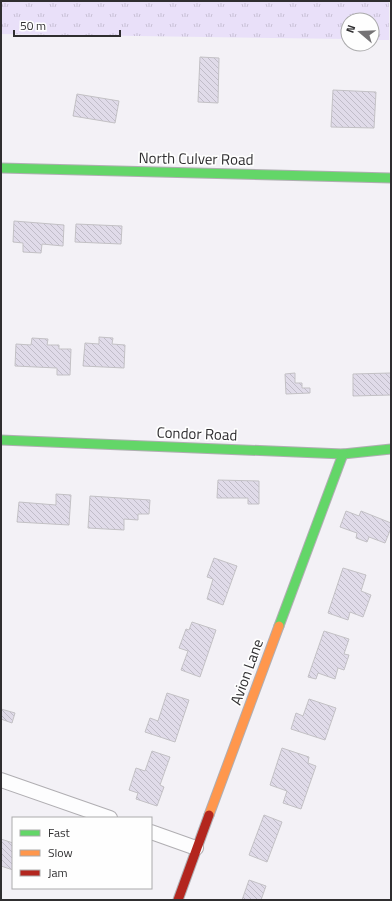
<svg xmlns="http://www.w3.org/2000/svg" width="392" height="901" viewBox="0 0 392 901" font-family="'Titillium Web',sans-serif">
  <style>
    .grass { fill: url(#grass-tufts) }
    .building { fill: url(#building-back-hatch); stroke: #c3c1c5 }
    .lines { fill: none; stroke-linecap: round; stroke-linejoin: round }
    .street-casing { stroke: #b0aeb2; stroke-width: 16 }
    .fast-casing { stroke: #b0aeb2; stroke-width: 11 }
    .slow-casing { stroke: #b0aeb2; stroke-width: 11 }
    .jam-casing { stroke: #b0aeb2; stroke-width: 11 }
    .street { stroke: #fdfdfe; stroke-width: 14 }
    .fast { stroke: #63d668; stroke-width: 9 }
    .slow { stroke: #ff974d; stroke-width: 9 }
    .jam { stroke: #b3261e; stroke-width: 9 }
    .labels { text-anchor: middle; stroke-width: 3.5; stroke-linejoin: round; paint-order: stroke }
    .street-label { font-size: 15px; fill: #2f2e30; stroke: #fefefe }
  </style>
  <defs>
    <pattern id="grass-tufts" width="24" height="20" patternUnits="userSpaceOnUse"><rect width="24" height="20" fill="#e9e0f9"/><path d="M3 7l-1-3M5 7V3M7 7l1-3M15 17l-1-3M17 17v-4M19 17l1-3" fill="none" stroke="#c8c0d6"/></pattern>
    <pattern id="building-back-hatch" width="6" height="6" patternUnits="userSpaceOnUse"><rect width="6" height="6" fill="#e0dbe9"/><path d="M-1 5l2 2M0 0l6 6M5-1l2 2" fill="none" stroke="#c0bcc8"/></pattern>
  </defs>
  <rect width="100%" height="100%" fill="#f3f1f6"/>
  <path class="grass" d="M1,1H389V40H372V20H348V39L1,34Z"/>
  <g class="building">
    <path d="M200,57L219,58L218,103L198,102Z"/>
    <path d="M333,90L376,92L374,128L331,127Z"/>
    <path d="M77,94L119,101L115,123L73,116Z"/>
    <path d="M14,221L64,225L63,246L42,244L41,253L23,252V243L13,242Z"/>
    <path d="M76,224L122,226L121,244L75,242Z"/>
    <path d="M99,337L113,338L112,344L125,345L124,368L83,366L85,343L99,344Z"/>
    <path d="M32,338L48,339L47,345H59V349H71L70,375H57V368L15,366L16,344L31,345Z"/>
    <path d="M295,373V383H302V388H310V393L286,394L285,374Z"/>
    <path d="M391,373V395L353,396V374Z"/>
    <path d="M218,480L259,481V504H248V498H217Z"/>
    <path d="M56,494L71,495L69,525L17,522L19,502L56,505Z"/>
    <path d="M90,496L150,500L149,514H138V520L124,519V530L88,528Z"/>
    <path d="M346,511L359,516L361,511L391,523V528L385,543L369,537L367,542L356,538L357,533L340,527Z"/>
    <path d="M214,558L237,566L223,605L207,599L213,579L207,577Z"/>
    <path d="M343,568L366,575L361,591L371,595L363,617L350,612L348,620L328,613Z"/>
    <path d="M192,622L216,630L200,677L181,670L188,651L179,648L186,629L189,630Z"/>
    <path d="M324,631L349,639L344,654L349,655L344,670L338,668L335,679L318,673L316,679L308,677Z"/>
    <path d="M167,693L189,700L175,742L145,732L150,718L158,721Z"/>
    <path d="M309,699L336,708L325,740L291,729L296,713L303,716Z"/>
    <path d="M1,709L15,713L12,723L1,719Z"/>
    <path d="M282,748L309,757L308,763L316,766L301,809L283,803L287,791L270,785Z"/>
    <path d="M152,751L170,757L160,785L164,787L157,806L136,799L138,793L129,790L136,768L145,771Z"/>
    <path d="M264,815L282,822L267,862L249,855Z"/>
    <path d="M1,839L13,843V870L1,866Z"/>
    <path d="M249,880L266,886L261,900H242Z"/>
  </g>
  <g class="lines">
    <g class="street-casing">
      <g id="street">
        <path d="M1,780L110,818"/>
        <path d="M151,832L196,848"/>
      </g>
    </g>
    <g class="fast-casing">
      <g id="fast">
        <path d="M1,168L391,178"/>
        <path d="M1,440L343,454L391,449"/>
        <path d="M279,626L343,454"/>
      </g>
    </g>
    <g class="slow-casing">
      <path id="slow" d="M209,815L279,626"/>
    </g>
    <g class="jam-casing">
      <path id="jam" d="M178,900L209,815"/>
    </g>
    <use href="#street" class="street"/>
    <use href="#fast" class="fast"/>
    <use href="#slow" class="slow"/>
    <use href="#jam" class="jam"/>
  </g>
  <g class="labels">
    <g class="street-label">
      <text transform="translate(196 159) rotate(1)" y="5">North Culver Road</text>
      <text transform="translate(197 434) rotate(2)" y="5">Condor Road</text>
      <text transform="translate(247 672) rotate(-70)" y="5">Avion Lane</text>
    </g>
  </g>
  <rect width="392" height="901" fill="none" stroke="#2f2e30" stroke-width="4"/>
  <rect x="12" y="817" width="140" height="72" fill="#fefefe" stroke="#ababac"/>
  <rect x="20" y="830" width="20" height="6" fill="#63d668" stroke="#ababac"/>
  <text x="48" y="837" font-size="12" fill="#2f2e30">Fast</text>
  <rect x="20" y="850" width="20" height="6" fill="#ff974d" stroke="#ababac"/>
  <text x="48" y="857" font-size="12" fill="#2f2e30">Slow</text>
  <rect x="20" y="870" width="20" height="6" fill="#b3261e" stroke="#ababac"/>
  <text x="48" y="877" font-size="12" fill="#2f2e30">Jam</text>
  <g transform="translate(360 32) rotate(289)"><circle r="19" fill="#fefefe" stroke="#ababac"/>
  <path d="M0-3L7 15L0 10L-7 15Z" fill="#747275"/>
  <text y="-6" font-size="11" font-weight="bold" text-anchor="middle" fill="#2f2e30">N</text>
  </g>
  <path d="M14 30v6h106v-6" fill="none" stroke="#2f2e30" stroke-width="2"/>
  <text x="20" y="30" font-size="12" fill="#2f2e30" stroke="#fefefe" stroke-width="3" paint-order="stroke">50 m</text>
</svg>
